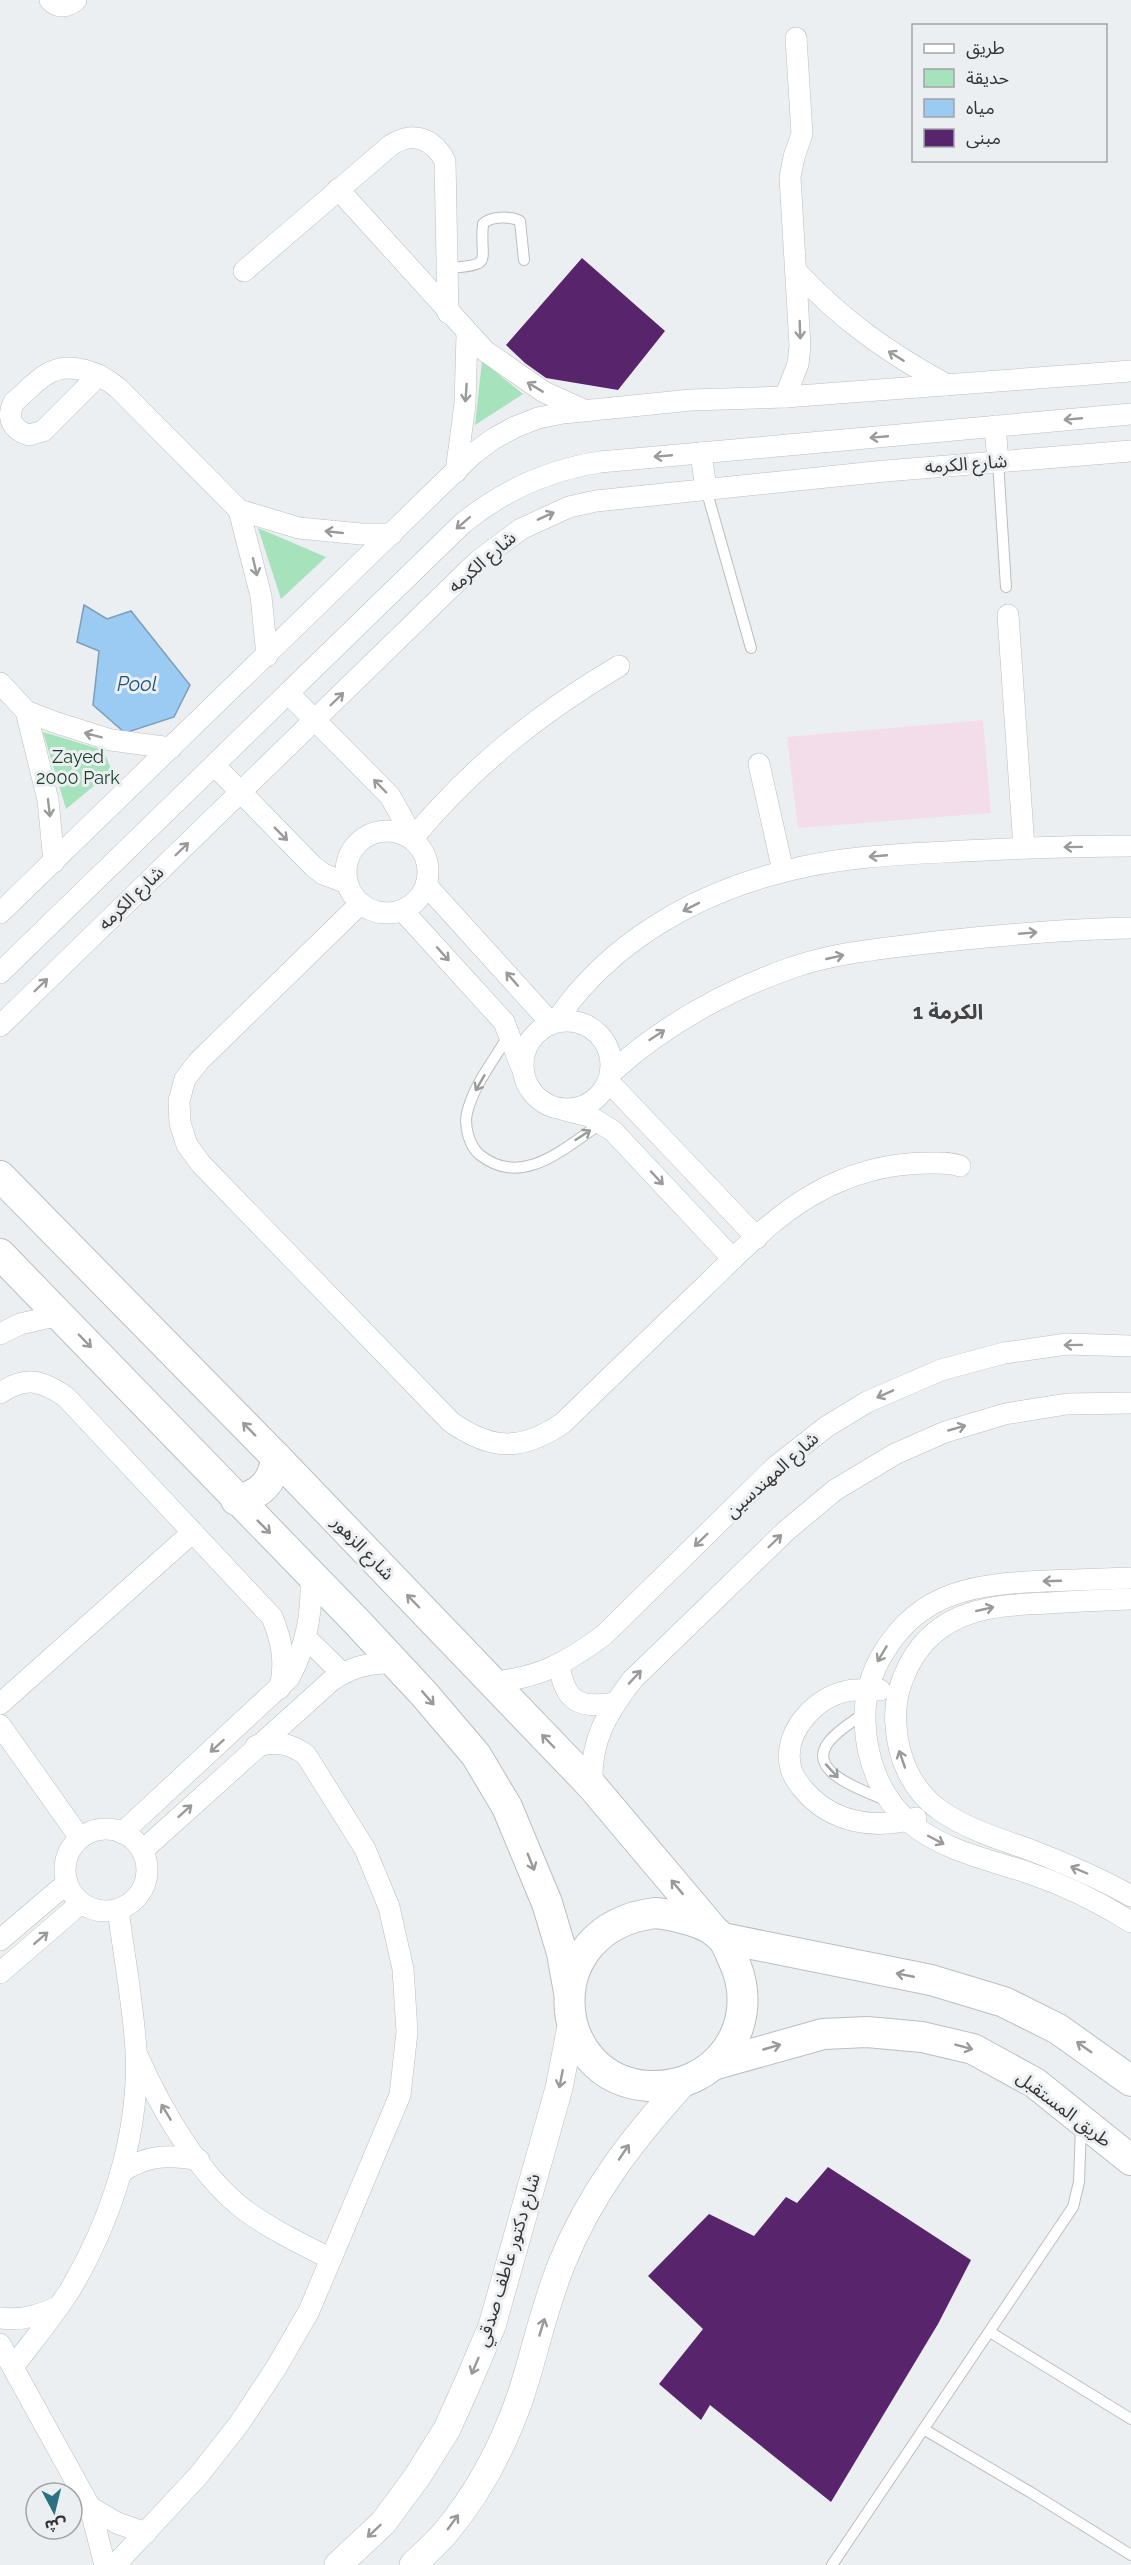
<svg xmlns="http://www.w3.org/2000/svg" width="1131" height="2565" viewBox="0 0 1131 2565" font-family="Raleway,'Noto Sans Arabic',sans-serif">
  <style>
    .commercial { fill: #f4ddea }
    .green { fill: #a6e2bb }
    .water { fill: #9bcbf3; stroke: #7c9eba; stroke-width: 1.5 }
    .building { fill: #58256d }
    .lines { fill: none; stroke-linecap: round; stroke-linejoin: round }
    .service-casing { stroke: #bbbebf; stroke-width: 12 }
    .minor-casing { stroke: #bbbebf; stroke-width: 22 }
    .tertiary-casing { stroke: #bbbebf; stroke-width: 28 }
    .secondary-casing { stroke: #bbbebf; stroke-width: 32 }
    .service { stroke: #fff; stroke-width: 10 }
    .minor { stroke: #fff; stroke-width: 21 }
    .tertiary { stroke: #fff; stroke-width: 27 }
    .secondary { stroke: #fff; stroke-width: 30 }
    .oneway { stroke: #999a9a }
    .labels { text-anchor: middle; stroke-width: 6; stroke-linejoin: round; paint-order: stroke }
    .street-label { font-size: 18px; fill: #333435; stroke: #eceff1 }
    .park-label { font-size: 18px; fill: #143e27; stroke: #eceff1 }
    .water-label { font-size: 20px; font-style: italic; fill: #195681; stroke: #eceff1 }
    .quarter-label { font-size: 21px; font-weight: bold; fill: #424446; stroke: #eceff1 }
  </style>
  <rect width="100%" height="100%" fill="#eceff1"/>
  <path class="commercial" d="M983,720L991,813L798,828L787,737Z"/>
  <g class="green">
    <path d="M482,361L523,394L475,425Z"/>
    <path d="M258,528L326,557L281,599Z"/>
    <path d="M43,732L103,750L112,771L66,809Z"/>
  </g>
  <path class="water" d="M84,605L107,619L131,611L190,685L174,717L125,733L93,705L99,651L77,642Z"/>
  <g class="building">
    <path d="M582,258L665,331L618,390L546,378L525,363L506,345Z"/>
    <path d="M828,2167L971,2260L938,2324L831,2502L710,2405L701,2420L659,2384L703,2329L648,2276L709,2214L754,2236L786,2197L797,2203Z"/>
  </g>
  <g class="lines">
    <g class="service-casing">
      <g id="service">
        <path d="M448,268C496,265 479,262 483,224C490,216 511,216 520,221L524,260"/>
        <path d="M998,462L1006,587"/>
        <path d="M706,489L751,648"/>
        <path d="M508,1036C494,1060 473,1086 467,1113C464,1126 469,1146 480,1155C523,1189 565,1147 602,1123"/>
        <path d="M864,1713C853,1722 836,1731 828,1743C806,1773 866,1791 885,1800"/>
        <path d="M990,2332L1131,2419"/>
        <path d="M925,2430L1030,2492L1131,2555"/>
        <path d="M832,2565L1073,2207L1079,2182L1081,2125"/>
      </g>
    </g>
    <g class="minor-casing">
      <g id="minor">
        <path d="M50,0C58,9 68,7 76,0"/>
        <path d="M338,189L485,351L544,392L584,410"/>
        <path d="M244,271L391,145C413,131 433,138 445,161L448,313"/>
        <path d="M796,271C843,321 887,352 947,385"/>
        <path d="M99,375L43,431L29,435C12,430 6,418 14,402C25,393 35,381 47,374C70,360 100,373 118,388L239,510L299,528L361,534H392"/>
        <path d="M785,397L798,364L800,346L790,177L794,157L802,134L796,38"/>
        <path d="M995,426L998,462"/>
        <path d="M701,453L706,489"/>
        <path d="M456,472L465,404L467,334"/>
        <path d="M239,510L261,596L267,656"/>
        <path d="M1008,615L1024,848"/>
        <path d="M0,683L26,711L54,722L111,740L171,748"/>
        <path d="M288,693L390,796L405,823L408,836"/>
        <path d="M26,711L48,800L54,862"/>
        <path d="M759,764L783,871"/>
        <path d="M214,765L313,866L323,874L347,883"/>
        <circle cx="387" cy="872" r="41"/>
        <path d="M412,839C473,766 538,714 619,666"/>
        <path d="M427,886L551,1023"/>
        <path d="M360,904L199,1061L185,1079L179,1101L180,1123L187,1145L201,1164L451,1422C492,1451 522,1451 563,1423C610,1377 657,1332 704,1287C737,1255 772,1218 812,1195C848,1174 886,1163 929,1163C940,1163 950,1162 960,1166"/>
        <path d="M403,911L504,1022L521,1066"/>
        <path d="M0,913L473,454L493,439L515,427L538,418L563,413L691,400L785,397L1131,371"/>
        <path d="M0,973L463,523C504,490 548,470 600,462L1131,414"/>
        <circle cx="567" cy="1065" r="44"/>
        <path d="M556,1021C608,944 692,895 782,872C841,856 903,854 963,851C1019,848 1075,846 1131,846"/>
        <path d="M0,1026L478,561L521,529L569,507L596,501L885,471L1131,451"/>
        <path d="M612,1072C662,1027 724,992 788,969C835,952 887,948 936,942C1001,935 1066,929 1131,928"/>
        <path d="M609,1082L757,1238"/>
        <path d="M565,1110L589,1116L613,1131L733,1259"/>
        <path d="M0,1334L20,1324L59,1315"/>
        <path d="M0,1393C26,1376 42,1380 66,1397L272,1617C282,1641 286,1663 280,1688"/>
        <path d="M1131,1578C1102,1579 1074,1580 1045,1581C978,1584 921,1590 884,1652C871,1672 864,1698 865,1721C866,1759 880,1797 909,1822C944,1851 987,1859 1029,1873C1065,1885 1099,1902 1131,1922"/>
        <path d="M1131,1599C1104,1600 1077,1601 1049,1603C993,1605 938,1609 909,1665C899,1684 894,1705 896,1726C898,1759 913,1792 941,1811C967,1829 999,1839 1028,1849C1064,1863 1098,1877 1131,1896"/>
        <path d="M306,1638L342,1673"/>
        <path d="M559,1665C565,1702 579,1709 614,1703"/>
        <path d="M490,1682C538,1679 566,1663 604,1635L775,1467L826,1427L867,1402L941,1370L1004,1353L1067,1344L1131,1346"/>
        <path d="M880,1690C869,1690 858,1689 847,1691C816,1697 784,1731 790,1764C791,1773 797,1782 803,1789C831,1823 875,1830 916,1818"/>
        <path d="M0,1704L193,1532"/>
        <path d="M0,1725L80,1838"/>
        <path d="M592,1786C590,1741 606,1714 633,1679L787,1530L835,1490L895,1454L945,1432L1005,1414L1067,1404L1131,1403"/>
        <circle cx="106" cy="1870" r="41"/>
        <path d="M122,1833L289,1678C307,1645 312,1613 311,1576"/>
        <path d="M142,1851L331,1681C351,1667 370,1662 394,1663"/>
        <path d="M0,1940L67,1883"/>
        <path d="M0,1973L81,1903"/>
        <path d="M138,2057C161,2109 200,2177 246,2211C272,2230 302,2244 331,2259"/>
        <path d="M121,2172C147,2155 169,2154 199,2160"/>
        <path d="M0,2318C20,2321 39,2316 57,2307"/>
        <path d="M0,2344L90,2507L105,2565"/>
        <path d="M13,2367C32,2342 53,2317 70,2290C112,2219 140,2133 136,2050C133,2003 124,1956 118,1909"/>
        <path d="M90,2507L117,2523L146,2533"/>
        <path d="M115,2565L198,2476L239,2424L276,2368L309,2311L400,2095L407,2032L403,1969L389,1907L365,1849L306,1755C290,1743 276,1741 256,1746"/>
      </g>
    </g>
    <g class="tertiary-casing">
      <g id="tertiary">
        <path d="M338,2565L383,2523L417,2477L447,2429L469,2380L492,2326L559,2088L572,2021"/>
        <path d="M413,2565C424,2554 436,2544 445,2533C478,2494 503,2446 520,2398C535,2353 544,2306 562,2263C590,2193 634,2137 684,2082"/>
      </g>
    </g>
    <g class="secondary-casing">
      <g id="secondary">
        <path d="M0,1176L276,1457L592,1786L715,1932"/>
        <path d="M0,1254L357,1622L424,1694L476,1755L507,1807L547,1903L562,1953L569,1992"/>
        <path d="M236,1500C261,1495 274,1481 276,1457"/>
        <path d="M655,1913C674,1915 708,1922 722,1938C728,1945 732,1958 736,1966C760,2028 715,2089 649,2086C548,2080 536,1928 655,1913Z"/>
        <path d="M722,1938L931,1980L1004,2002L1058,2029L1131,2081"/>
        <path d="M716,2064L823,2034L867,2032L922,2037L973,2049L1035,2083L1131,2160"/>
      </g>
    </g>
    <use href="#service" class="service"/>
    <use href="#minor" class="minor"/>
    <use href="#tertiary" class="tertiary"/>
    <use href="#secondary" class="secondary"/>
  </g>
  <defs><path id="oneway-shaft" d="M-6 0H5M1.5-3L5.5 0L1.5 3" fill="none" stroke-width="1.6" stroke-linecap="round" stroke-linejoin="round" transform="scale(1.5)"/></defs>
  <g class="oneway">
    <use href="#oneway-shaft" transform="translate(800 330) rotate(88)"/>
    <use href="#oneway-shaft" transform="translate(896 356) rotate(-148)"/>
    <use href="#oneway-shaft" transform="translate(535 387) rotate(-149)"/>
    <use href="#oneway-shaft" transform="translate(466 393) rotate(94)"/>
    <use href="#oneway-shaft" transform="translate(1073 419) rotate(175)"/>
    <use href="#oneway-shaft" transform="translate(879 437) rotate(175)"/>
    <use href="#oneway-shaft" transform="translate(663 456) rotate(175)"/>
    <use href="#oneway-shaft" transform="translate(546 516) rotate(-24)"/>
    <use href="#oneway-shaft" transform="translate(463 523) rotate(139)"/>
    <use href="#oneway-shaft" transform="translate(334 532) rotate(-174)"/>
    <use href="#oneway-shaft" transform="translate(255 567) rotate(77)"/>
    <use href="#oneway-shaft" transform="translate(337 699) rotate(-44)"/>
    <use href="#oneway-shaft" transform="translate(93 735) rotate(-165)"/>
    <use href="#oneway-shaft" transform="translate(380 786) rotate(-134)"/>
    <use href="#oneway-shaft" transform="translate(49 808) rotate(83)"/>
    <use href="#oneway-shaft" transform="translate(281 834) rotate(45)"/>
    <use href="#oneway-shaft" transform="translate(1073 847) rotate(179)"/>
    <use href="#oneway-shaft" transform="translate(182 849) rotate(-44)"/>
    <use href="#oneway-shaft" transform="translate(878 856) rotate(175)"/>
    <use href="#oneway-shaft" transform="translate(691 907) rotate(153)"/>
    <use href="#oneway-shaft" transform="translate(1028 933) rotate(-5)"/>
    <use href="#oneway-shaft" transform="translate(443 954) rotate(48)"/>
    <use href="#oneway-shaft" transform="translate(835 957) rotate(-13)"/>
    <use href="#oneway-shaft" transform="translate(512 979) rotate(-131)"/>
    <use href="#oneway-shaft" transform="translate(41 985) rotate(-44)"/>
    <use href="#oneway-shaft" transform="translate(657 1035) rotate(-33)"/>
    <use href="#oneway-shaft" transform="translate(480 1083) rotate(120)"/>
    <use href="#oneway-shaft" transform="translate(583 1135) rotate(-33)"/>
    <use href="#oneway-shaft" transform="translate(657 1178) rotate(47)"/>
    <use href="#oneway-shaft" transform="translate(85 1341) rotate(46)"/>
    <use href="#oneway-shaft" transform="translate(1073 1345) rotate(179)"/>
    <use href="#oneway-shaft" transform="translate(885 1394) rotate(156)"/>
    <use href="#oneway-shaft" transform="translate(957 1428) rotate(-16)"/>
    <use href="#oneway-shaft" transform="translate(249 1429) rotate(-134)"/>
    <use href="#oneway-shaft" transform="translate(264 1527) rotate(45)"/>
    <use href="#oneway-shaft" transform="translate(701 1540) rotate(136)"/>
    <use href="#oneway-shaft" transform="translate(775 1541) rotate(-44)"/>
    <use href="#oneway-shaft" transform="translate(1052 1581) rotate(178)"/>
    <use href="#oneway-shaft" transform="translate(413 1601) rotate(-134)"/>
    <use href="#oneway-shaft" transform="translate(985 1609) rotate(-13)"/>
    <use href="#oneway-shaft" transform="translate(882 1654) rotate(121)"/>
    <use href="#oneway-shaft" transform="translate(635 1677) rotate(-47)"/>
    <use href="#oneway-shaft" transform="translate(428 1698) rotate(49)"/>
    <use href="#oneway-shaft" transform="translate(548 1741) rotate(-134)"/>
    <use href="#oneway-shaft" transform="translate(217 1746) rotate(138)"/>
    <use href="#oneway-shaft" transform="translate(902 1759) rotate(-109)"/>
    <use href="#oneway-shaft" transform="translate(832 1771) rotate(47)"/>
    <use href="#oneway-shaft" transform="translate(185 1811) rotate(-42)"/>
    <use href="#oneway-shaft" transform="translate(936 1840) rotate(28)"/>
    <use href="#oneway-shaft" transform="translate(531 1862) rotate(68)"/>
    <use href="#oneway-shaft" transform="translate(1079 1870) rotate(-157)"/>
    <use href="#oneway-shaft" transform="translate(677 1887) rotate(-130)"/>
    <use href="#oneway-shaft" transform="translate(41 1938) rotate(-41)"/>
    <use href="#oneway-shaft" transform="translate(905 1975) rotate(-169)"/>
    <use href="#oneway-shaft" transform="translate(772 2047) rotate(-16)"/>
    <use href="#oneway-shaft" transform="translate(964 2047) rotate(15)"/>
    <use href="#oneway-shaft" transform="translate(1084 2047) rotate(-145)"/>
    <use href="#oneway-shaft" transform="translate(561 2079) rotate(101)"/>
    <use href="#oneway-shaft" transform="translate(166 2112) rotate(-121)"/>
    <use href="#oneway-shaft" transform="translate(624 2152) rotate(-56)"/>
    <use href="#oneway-shaft" transform="translate(542 2327) rotate(-73)"/>
    <use href="#oneway-shaft" transform="translate(475 2366) rotate(113)"/>
    <use href="#oneway-shaft" transform="translate(453 2522) rotate(-54)"/>
    <use href="#oneway-shaft" transform="translate(374 2531) rotate(137)"/>
  </g>
  <g class="labels">
    <g class="street-label">
      <text transform="translate(966 464) rotate(-4)" y="6">شارع الكرمه</text>
      <text transform="translate(482 562) rotate(-41)" y="6">شارع الكرمه</text>
      <text transform="translate(131 898) rotate(-44)" y="6">شارع الكرمه</text>
      <text transform="translate(772 1475) rotate(-42)" y="6">شارع المهندسين</text>
      <text transform="translate(363 1548) rotate(46)" y="6">شارع الزهور</text>
      <text transform="translate(1064 2109) rotate(37)" y="6">طريق المستقبل</text>
      <text transform="translate(508 2260) rotate(-73)" y="6">شارع دكتور عاطف صدقي</text>
    </g>
    <g class="park-label">
      <text x="78" y="763">Zayed<tspan x="78" dy="21">2000 Park</tspan></text>
    </g>
    <g class="water-label">
      <text x="137" y="691">Pool</text>
    </g>
    <g class="quarter-label">
      <text x="948" y="1019">الكرمة 1</text>
    </g>
  </g>
  <rect x="912" y="24" width="195" height="138" fill="#eceff1" stroke="#a2a4a6" stroke-width="1.5"/>
  <rect x="924" y="44" width="30" height="9" fill="#ffffff" stroke="#a2a4a6" stroke-width="1.5"/>
  <text x="966" y="54" font-size="18" fill="#333435">طريق</text>
  <rect x="924" y="69" width="30" height="18" fill="#a6e2bb" stroke="#a2a4a6" stroke-width="1.5"/>
  <text x="966" y="84" font-size="18" fill="#333435">حديقة</text>
  <rect x="924" y="99" width="30" height="18" fill="#9bcbf3" stroke="#a2a4a6" stroke-width="1.5"/>
  <text x="966" y="114" font-size="18" fill="#333435">مياه</text>
  <rect x="924" y="129" width="30" height="18" fill="#58256d" stroke="#a2a4a6" stroke-width="1.5"/>
  <text x="966" y="144" font-size="18" fill="#333435">مبنى</text>
  <g transform="translate(54 2511) rotate(173)"><circle r="28" fill="#eceff1" stroke="#a2a4a6" stroke-width="1.5"/>
  <path d="M0-4.5L10 22L0 15L-10 22Z" fill="#2d7081"/>
  <text y="-9" font-size="16" font-weight="bold" text-anchor="middle" fill="#333435">ش</text>
  </g>
</svg>
